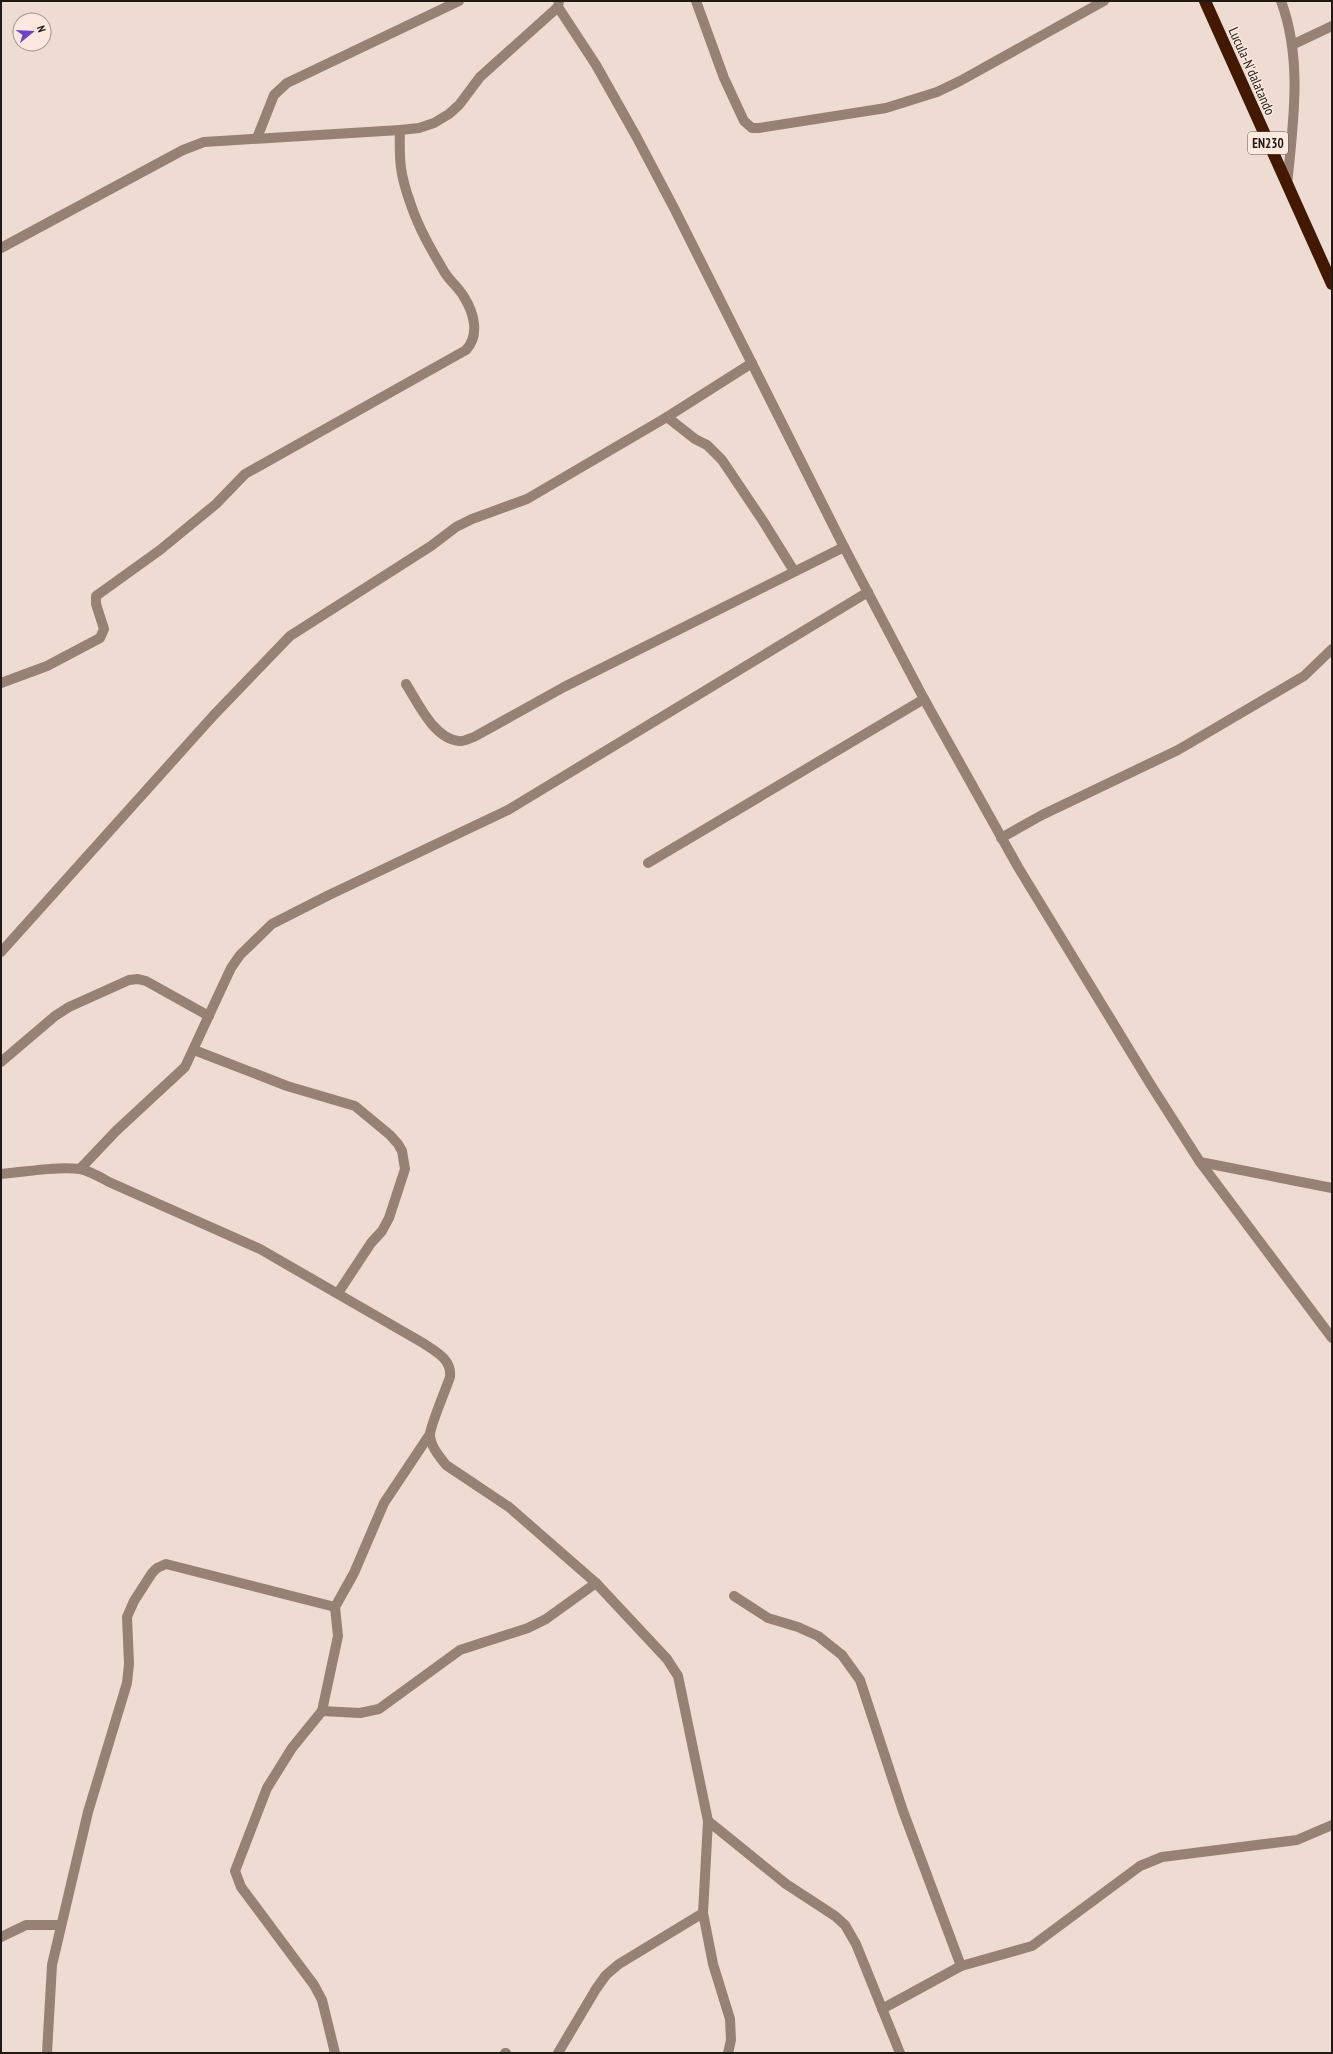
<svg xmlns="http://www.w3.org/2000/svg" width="1333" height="2054" viewBox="0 0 1333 2054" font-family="'PT Sans Narrow',sans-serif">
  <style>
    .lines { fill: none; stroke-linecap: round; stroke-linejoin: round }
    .minor { stroke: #978074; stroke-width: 10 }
    .highway { stroke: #421800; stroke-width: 12 }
    .labels { text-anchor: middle; stroke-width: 3; stroke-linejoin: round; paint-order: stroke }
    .shield { fill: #fbe8de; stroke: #625852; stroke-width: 1 }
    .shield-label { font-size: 13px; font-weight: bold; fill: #201a16 }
    .street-label { font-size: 14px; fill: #201a16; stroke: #fbe8de }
  </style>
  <rect width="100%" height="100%" fill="#eedbd1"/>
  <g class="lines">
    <g class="minor">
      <path d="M559,1L558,7L596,65L636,136L675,210L844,547L924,699L1018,867L1149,1082L1200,1162L1332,1338"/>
      <path d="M696,1L724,78L744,121L752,128H759L886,108L937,92L960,81L1104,1"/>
      <path d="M1281,1C1303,60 1293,124 1287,185"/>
      <path d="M1292,45L1332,26"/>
      <path d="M257,138L274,95L287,83L459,1"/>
      <path d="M1,248L183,150L204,142L400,130L419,128L434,123L449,114L459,105L480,77L558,7"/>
      <path d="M667,417L695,439L707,445L722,460L763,521L794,571"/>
      <path d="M1,683L47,666L100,638L104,629L96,604V596L160,550L216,504L245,474L466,350C480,335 474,313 464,297C459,288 450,281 445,273C432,251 419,229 411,205C400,175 399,161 400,130"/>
      <path d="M406,684C418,703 434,739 459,741C463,742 470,738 474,737L564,687L844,547"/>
      <path d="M1001,838L1042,815L1178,750L1304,676L1332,649"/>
      <path d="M648,863L924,699"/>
      <path d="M1,952L213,716L290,636L431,546L456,527L472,519L527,499L667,417L752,363"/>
      <path d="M194,1050L287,1086L355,1106L390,1135L398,1144L402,1151L405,1169L389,1218L382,1231L371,1243L338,1293"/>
      <path d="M1,1062L55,1016L69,1007L129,980L138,979L146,981L209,1016"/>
      <path d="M1200,1162L1332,1188"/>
      <path d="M80,1169L116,1131L185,1067L231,968L240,955L272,924L329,895L508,810L868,592"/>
      <path d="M1,1174C26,1172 55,1166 80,1169C90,1171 100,1177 109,1182L260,1249L423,1343C436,1352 452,1359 450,1377C446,1389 431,1424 430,1434C430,1446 439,1456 446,1465L509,1507L596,1583L667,1659L678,1676L708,1821L703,1913L713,1964L730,2019L731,2040L728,2053"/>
      <path d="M734,1596L768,1618L798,1627L818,1636L842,1655L860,1680L903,1811L961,1966"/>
      <path d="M322,1711L360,1713L379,1709L460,1650L528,1628L546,1619L596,1583"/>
      <path d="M708,1821L786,1884L835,1916L845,1925L856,1944L900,2053"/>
      <path d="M1,1937L26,1925H61"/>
      <path d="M882,2009L961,1966L1032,1946L1140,1866L1162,1857L1297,1840L1332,1825"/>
      <path d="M47,2053L52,1965L88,1812L127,1683L129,1664L127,1617L134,1601L152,1573L157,1568L166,1564L335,1607"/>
      <path d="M335,2053L322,2000L314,1985L241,1887L235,1871L267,1788L292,1748L322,1711L338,1636L335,1607L354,1573L384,1503L430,1434"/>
      <path d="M505,2053H506"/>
      <path d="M558,2053L596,1989L606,1975L619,1964L703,1913"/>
    </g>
    <path class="highway" d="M1205,1L1332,284"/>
  </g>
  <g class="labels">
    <rect class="shield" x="1248" y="132" width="40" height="22" rx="3"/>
    <g class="shield-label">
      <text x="1268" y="148">EN230</text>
    </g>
    <g class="street-label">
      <text transform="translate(1252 71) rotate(66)" y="5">Lucula-N'dalatando</text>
    </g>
  </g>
  <rect width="1333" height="2054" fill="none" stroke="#201a16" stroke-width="4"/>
  <g transform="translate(32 32) rotate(72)"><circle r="19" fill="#fbe8de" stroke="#a3968e"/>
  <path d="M0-3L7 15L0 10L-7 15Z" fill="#6c46be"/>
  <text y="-6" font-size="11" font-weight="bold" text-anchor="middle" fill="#201a16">N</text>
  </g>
</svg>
